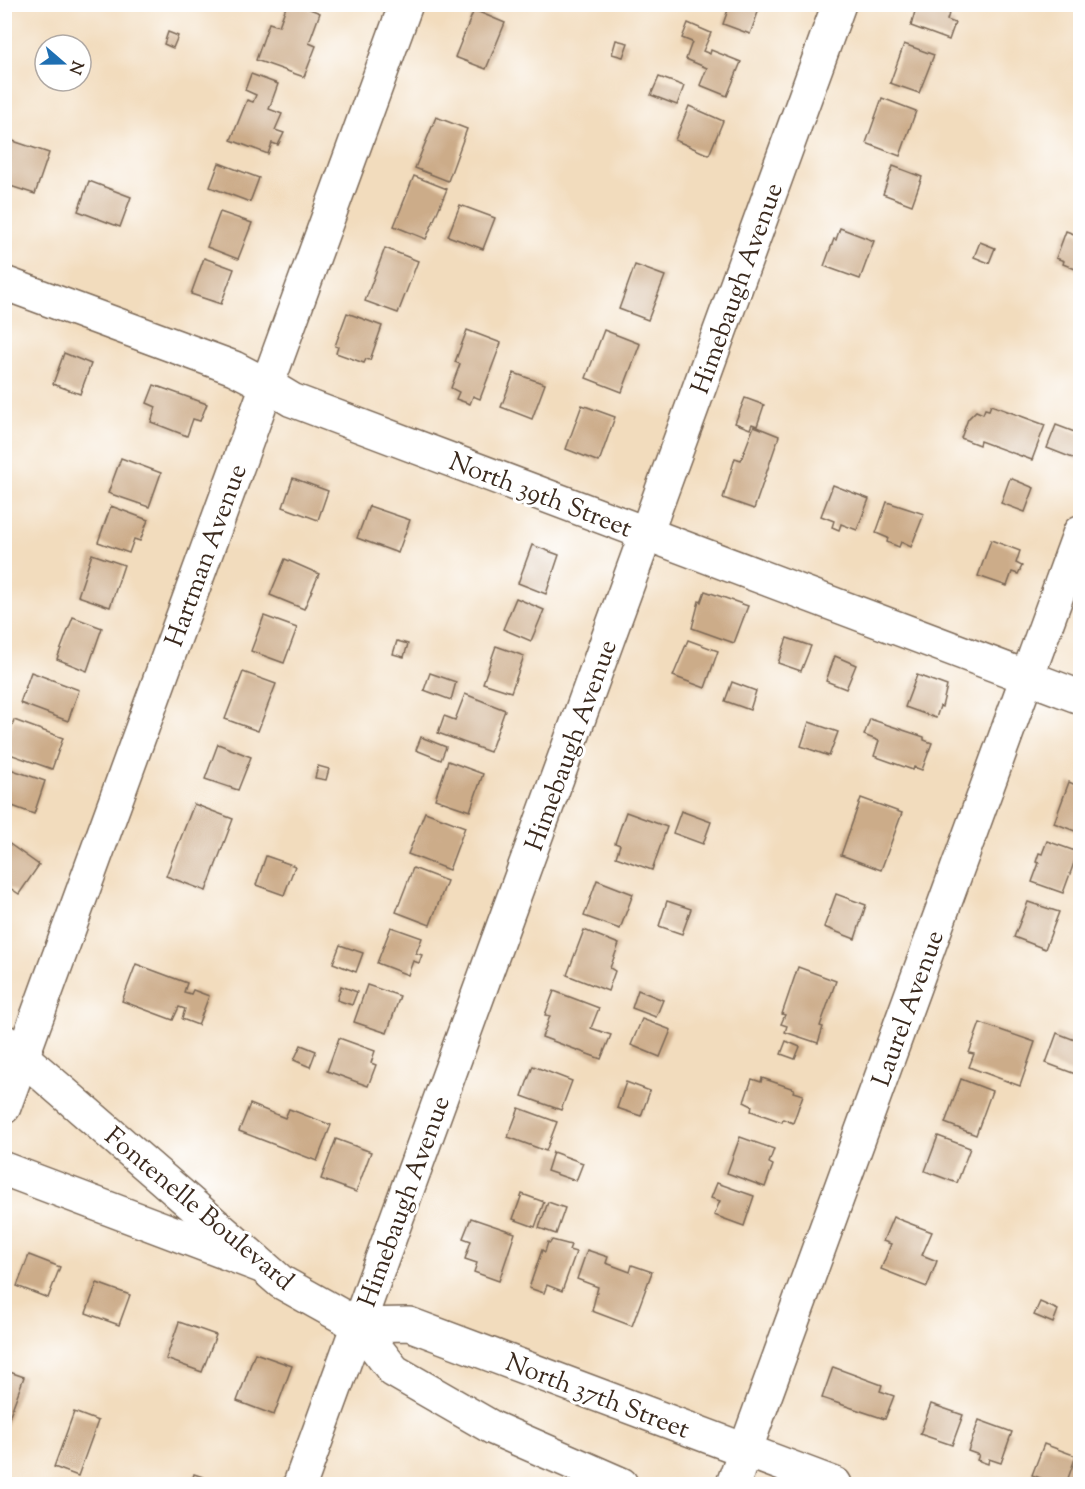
<svg xmlns="http://www.w3.org/2000/svg" width="1085" height="1489" viewBox="0 0 1085 1489" font-family="'Sorts Mill Goudy',serif">
  <style>
    .building { fill: #ccac89 }
    .lines { fill: none; stroke-linecap: round; stroke-linejoin: round }
    .minor-casing { stroke: #7b6856; stroke-width: 36 }
    .major-casing { stroke: #7b6856; stroke-width: 36 }
    .minor { stroke: #fff; stroke-width: 33 }
    .major { stroke: #fff; stroke-width: 33 }
    .labels { text-anchor: middle; stroke-width: 6; stroke-linejoin: round; paint-order: stroke }
    .street-label { font-size: 26px; fill: #3b2a1e; stroke: #fff }
  </style>
  <rect width="100%" height="100%" fill="#fff"/>
  <filter id="ink" filterUnits="userSpaceOnUse"><feTurbulence type="fractalNoise" baseFrequency=".0167" numOctaves="2"/><feDisplacementMap in="SourceGraphic" scale="12" xChannelSelector="R" yChannelSelector="G"/><feConvolveMatrix kernelMatrix="1 2 1 2 8 2 1 2 1" color-interpolation-filters="sRGB"/></filter>
  <filter id="wash" filterUnits="userSpaceOnUse"><feTurbulence type="fractalNoise" baseFrequency=".008" numOctaves="4" result="noise"/><feDisplacementMap in="SourceGraphic" scale="24" xChannelSelector="R" yChannelSelector="G"/><feGaussianBlur stdDeviation="1.35" result="paint"/><feColorMatrix in="noise" values="0 0 0 0 0 0 0 0 0 0 0 0 0 0 0 0 0 1.4 0 .05"/><feComposite in="paint" operator="in"/></filter>
  <g filter="url(#wash)">
    <rect width="100%" height="100%" fill="#f2dcbd"/>
    <g id="blocks">
      <g class="building">
        <path d="M287,4H297L320,13L309,43L316,46L304,77L256,60L269,23L279,26Z"/>
        <path d="M723,4H761L750,34L723,24L729,7Z"/>
        <path d="M917,4H952L947,20L955,23L949,40L911,26Z"/>
        <path d="M474,10L505,23L486,69L455,57Z"/>
        <path d="M688,23L711,33L703,51L710,54L711,50L741,62L727,96L700,85L707,68L686,59L692,42L682,38Z"/>
        <path d="M168,32L178,36L173,48L164,44Z"/>
        <path d="M616,40L628,43L623,57L612,54Z"/>
        <path d="M904,44L934,55L919,93L890,83Z"/>
        <path d="M251,74L278,84L269,109L282,114L275,130L284,133L278,145L272,143L268,154L231,140L247,100L253,102L256,95L245,90Z"/>
        <path d="M659,77L684,86L677,105L651,95Z"/>
        <path d="M882,98L916,111L900,156L866,143Z"/>
        <path d="M689,106L723,121L709,155L675,140Z"/>
        <path d="M436,117L467,129L448,181L415,168Z"/>
        <path d="M4,138L49,153L35,194L4,184Z"/>
        <path d="M219,163L259,178L250,202L210,187Z"/>
        <path d="M893,166L922,177L912,205L883,194Z"/>
        <path d="M414,176L447,189L426,239L394,226Z"/>
        <path d="M89,181L131,197L120,227L78,211Z"/>
        <path d="M460,205L495,218L483,249L448,236Z"/>
        <path d="M220,212L252,223L238,259L207,247Z"/>
        <path d="M840,228L874,241L860,279L824,266L834,239L836,240Z"/>
        <path d="M1066,231L1074,234L1075,232L1080,234V271L1063,264L1064,261L1056,258Z"/>
        <path d="M980,242L995,248L989,263L974,257Z"/>
        <path d="M385,248L418,261L398,313L365,301Z"/>
        <path d="M204,258L234,269L221,304L191,294Z"/>
        <path d="M635,265L665,276L648,320L619,309Z"/>
        <path d="M347,313L382,326L370,360L366,359L364,363L336,353L338,347L335,346Z"/>
        <path d="M467,330L501,343L480,399L473,396L470,404L456,399L459,392L451,388L460,364L455,362Z"/>
        <path d="M604,330L640,344L622,392L586,378Z"/>
        <path d="M64,353L91,364L80,394L53,384Z"/>
        <path d="M514,373L545,384L532,419L501,407Z"/>
        <path d="M154,385L207,404L200,421L193,419L187,436L151,422L156,407L147,403Z"/>
        <path d="M745,398L764,405L757,426L752,424L750,429L735,423Z"/>
        <path d="M582,405L615,417L599,462L566,449Z"/>
        <path d="M991,405L1045,425L1032,460L980,441L979,445L961,438L968,419L976,411L983,414L985,409L989,410Z"/>
        <path d="M1056,425L1080,434V461L1047,448Z"/>
        <path d="M754,426L779,436L754,509L723,498L735,458L741,460Z"/>
        <path d="M121,458L161,473L149,507L108,493Z"/>
        <path d="M293,478L328,491L318,520L283,507Z"/>
        <path d="M1010,478L1034,488L1025,512L1001,503Z"/>
        <path d="M833,485L869,499L857,530L841,524L839,530L832,527L834,521L821,516Z"/>
        <path d="M887,502L924,514L911,547L901,542L899,547L887,542L888,538L876,533Z"/>
        <path d="M111,506L148,520L140,541L134,539L129,553L98,542Z"/>
        <path d="M369,506L410,520L398,553L357,538Z"/>
        <path d="M991,540L1020,551L1016,563L1022,566L1018,574L1012,572L1007,586L978,576Z"/>
        <path d="M532,545L559,555L546,594L518,583Z"/>
        <path d="M92,554L124,565L110,607L78,596Z"/>
        <path d="M285,559L319,574L304,609L270,595Z"/>
        <path d="M705,591L748,606L734,643L692,628L699,601L701,602Z"/>
        <path d="M516,598L544,610L531,641L503,629Z"/>
        <path d="M264,616L297,628L284,663L251,651Z"/>
        <path d="M73,617L102,628L87,671L57,659Z"/>
        <path d="M787,638L811,646L801,671L778,663Z"/>
        <path d="M688,640L718,651L705,688L673,676Z"/>
        <path d="M397,641L408,644L404,657L393,654Z"/>
        <path d="M496,646L524,656L511,692L483,683Z"/>
        <path d="M835,656L856,665L846,689L826,681Z"/>
        <path d="M31,672L79,690L68,721L20,703Z"/>
        <path d="M243,672L276,684L258,731L225,719Z"/>
        <path d="M430,673L456,682L451,700L424,690Z"/>
        <path d="M917,675L947,686L942,707L940,706L936,718L905,707Z"/>
        <path d="M732,682L756,691L750,710L725,701Z"/>
        <path d="M465,694L505,710L490,752L438,733L444,716L455,720Z"/>
        <path d="M870,719L924,737V740L932,743L922,770L914,767L913,770L874,756L879,741L864,735Z"/>
        <path d="M14,720L63,738L52,769L4,752V746Z"/>
        <path d="M809,722L838,732L829,756L801,746Z"/>
        <path d="M421,737L446,747L441,760L416,750Z"/>
        <path d="M218,744L251,757L238,790L205,779Z"/>
        <path d="M448,761L483,774L470,811L435,799Z"/>
        <path d="M318,766L329,769L326,780L315,778Z"/>
        <path d="M4,767L45,781L34,814L4,803Z"/>
        <path d="M1069,782L1080,787V833L1054,823Z"/>
        <path d="M861,798L902,813L881,870L841,855Z"/>
        <path d="M194,804L233,819L206,891L166,876Z"/>
        <path d="M681,811L711,822L703,844L673,833Z"/>
        <path d="M425,812L465,827L449,870L408,854Z"/>
        <path d="M626,812L667,827L652,870L616,857L620,845L615,843Z"/>
        <path d="M4,840L39,865L19,894L4,884Z"/>
        <path d="M1047,841L1078,852L1063,893L1032,882L1039,863L1036,862L1039,853L1042,854Z"/>
        <path d="M266,856L295,866L284,895L256,885Z"/>
        <path d="M413,868L447,881L430,925L396,912Z"/>
        <path d="M597,880L633,894L620,929L584,916Z"/>
        <path d="M836,894L866,905L855,939L824,927Z"/>
        <path d="M667,901L691,909L682,934L659,926Z"/>
        <path d="M1028,902L1059,912L1045,949L1014,937Z"/>
        <path d="M391,927L422,938L416,953L422,955L419,963L413,961L408,975L377,963Z"/>
        <path d="M584,930L619,944L610,968L615,971L608,991L567,975Z"/>
        <path d="M340,945L363,953L356,972L333,963Z"/>
        <path d="M136,964L187,983L184,992L191,994L193,990L209,996L198,1025L182,1019L185,1009L179,1007L173,1020L122,1001Z"/>
        <path d="M798,967L836,981L820,1026L823,1027L818,1043L785,1032L787,1026L781,1024L785,1015L782,1014Z"/>
        <path d="M367,985L400,996L387,1033L354,1022Z"/>
        <path d="M341,986L357,992L352,1005L337,1000Z"/>
        <path d="M638,990L663,1000L656,1017L632,1008Z"/>
        <path d="M554,991L599,1008L591,1028L611,1035L601,1059L542,1037L550,1016L545,1015Z"/>
        <path d="M642,1019L671,1030L660,1057L631,1045Z"/>
        <path d="M980,1023L1035,1042L1020,1086L969,1067L974,1054L969,1053Z"/>
        <path d="M1057,1033L1080,1042V1068L1078,1075L1046,1063Z"/>
        <path d="M339,1038L375,1051L371,1063L376,1065L368,1086L327,1071Z"/>
        <path d="M786,1041L800,1047L795,1059L781,1054Z"/>
        <path d="M301,1045L316,1051L310,1067L294,1060Z"/>
        <path d="M533,1066L572,1081L561,1110L522,1096Z"/>
        <path d="M762,1078L794,1089L793,1092L803,1095L793,1123L783,1119L782,1122L751,1111L752,1106L744,1102L752,1079L761,1082Z"/>
        <path d="M961,1079L992,1091L976,1135L945,1123Z"/>
        <path d="M626,1082L650,1091L641,1116L617,1108Z"/>
        <path d="M250,1104L285,1118L289,1109L331,1125L317,1161L239,1131Z"/>
        <path d="M519,1108L557,1122L546,1151L508,1137Z"/>
        <path d="M938,1136L970,1148L957,1183L925,1171Z"/>
        <path d="M740,1137L774,1149L769,1163L773,1165L765,1187L727,1173Z"/>
        <path d="M336,1139L371,1152L356,1192L321,1179Z"/>
        <path d="M553,1152L583,1163L576,1181L547,1171Z"/>
        <path d="M717,1183L754,1196L744,1226L714,1215L720,1201L711,1198Z"/>
        <path d="M522,1194L544,1202L535,1227L513,1219Z"/>
        <path d="M548,1202L565,1208L556,1234L539,1228Z"/>
        <path d="M893,1217L932,1232L922,1255L937,1261L927,1287L881,1269L891,1244L883,1241Z"/>
        <path d="M471,1218L515,1233L499,1281L474,1272L477,1263L465,1259L471,1241L463,1238Z"/>
        <path d="M552,1240L571,1245L569,1250L576,1252L562,1291L547,1285L544,1293L529,1288L542,1250L545,1252L548,1242L550,1243Z"/>
        <path d="M587,1250L608,1257L606,1263L630,1272L632,1265L652,1272L632,1326L592,1311L598,1287L577,1279Z"/>
        <path d="M29,1255L60,1267L48,1298L17,1286Z"/>
        <path d="M97,1283L130,1295L119,1325L86,1313Z"/>
        <path d="M1040,1302L1058,1310L1053,1323L1034,1315Z"/>
        <path d="M179,1322L216,1335L202,1372L166,1359Z"/>
        <path d="M255,1353L292,1366L274,1415L237,1401Z"/>
        <path d="M833,1367L882,1385L880,1391L894,1396L885,1419L822,1398Z"/>
        <path d="M4,1370L24,1377L5,1428H4Z"/>
        <path d="M931,1404L963,1415L952,1445L920,1434Z"/>
        <path d="M74,1412L98,1421L78,1476L54,1467Z"/>
        <path d="M979,1420L1012,1432L1001,1463L989,1459L988,1464L977,1460L979,1455L968,1451Z"/>
        <path d="M1044,1444L1076,1456L1066,1484H1041L1043,1479L1032,1475Z"/>
        <path d="M194,1474L224,1484H191Z"/>
      </g>
    </g>
  </g>
  <g filter="url(#ink)">
    <use href="#blocks" fill-opacity="0" stroke="#7b6856" stroke-width="1.5"/>
    <g class="lines">
      <g class="minor-casing">
        <g id="minor">
          <path d="M4,283L234,368L267,385L292,400L1080,697"/>
          <path d="M4,1107L406,4"/>
          <path d="M4,1169L261,1266"/>
          <path d="M358,1325L409,1324L835,1484"/>
          <path d="M300,1484L839,4"/>
          <path d="M733,1484L1080,532"/>
        </g>
      </g>
      <g class="major-casing">
        <path id="major" d="M4,1041L281,1282L358,1325L394,1371L493,1428L621,1484"/>
      </g>
      <use href="#minor" class="minor"/>
      <use href="#major" class="major"/>
    </g>
  </g>
  <g class="labels">
    <g class="street-label">
      <text transform="translate(736 288) rotate(-70)" y="9">Himebaugh Avenue</text>
      <text transform="translate(541 494) rotate(21)" y="9">North 39th Street</text>
      <text transform="translate(205 555) rotate(-70)" y="9">Hartman Avenue</text>
      <text transform="translate(570 745) rotate(-70)" y="9">Himebaugh Avenue</text>
      <text transform="translate(907 1008) rotate(-70)" y="9">Laurel Avenue</text>
      <text transform="translate(403 1201) rotate(-70)" y="9">Himebaugh Avenue</text>
      <text transform="translate(200 1208) rotate(40)" y="9">Fontenelle Boulevard</text>
      <text transform="translate(598 1395) rotate(21)" y="9">North 37th Street</text>
    </g>
  </g>
  <rect width="1085" height="1489" fill="none" stroke="#fff" stroke-width="24"/>
  <g transform="translate(63 63) rotate(110)"><circle r="28" fill="#ffffff" stroke="#b1aaa5" stroke-width="1.5"/>
  <path d="M0-4.5L10 22L0 15L-10 22Z" fill="#1f6fb2"/>
  <text y="-9" font-size="16" font-weight="bold" text-anchor="middle" fill="#3b2a1e">N</text>
  </g>
</svg>
